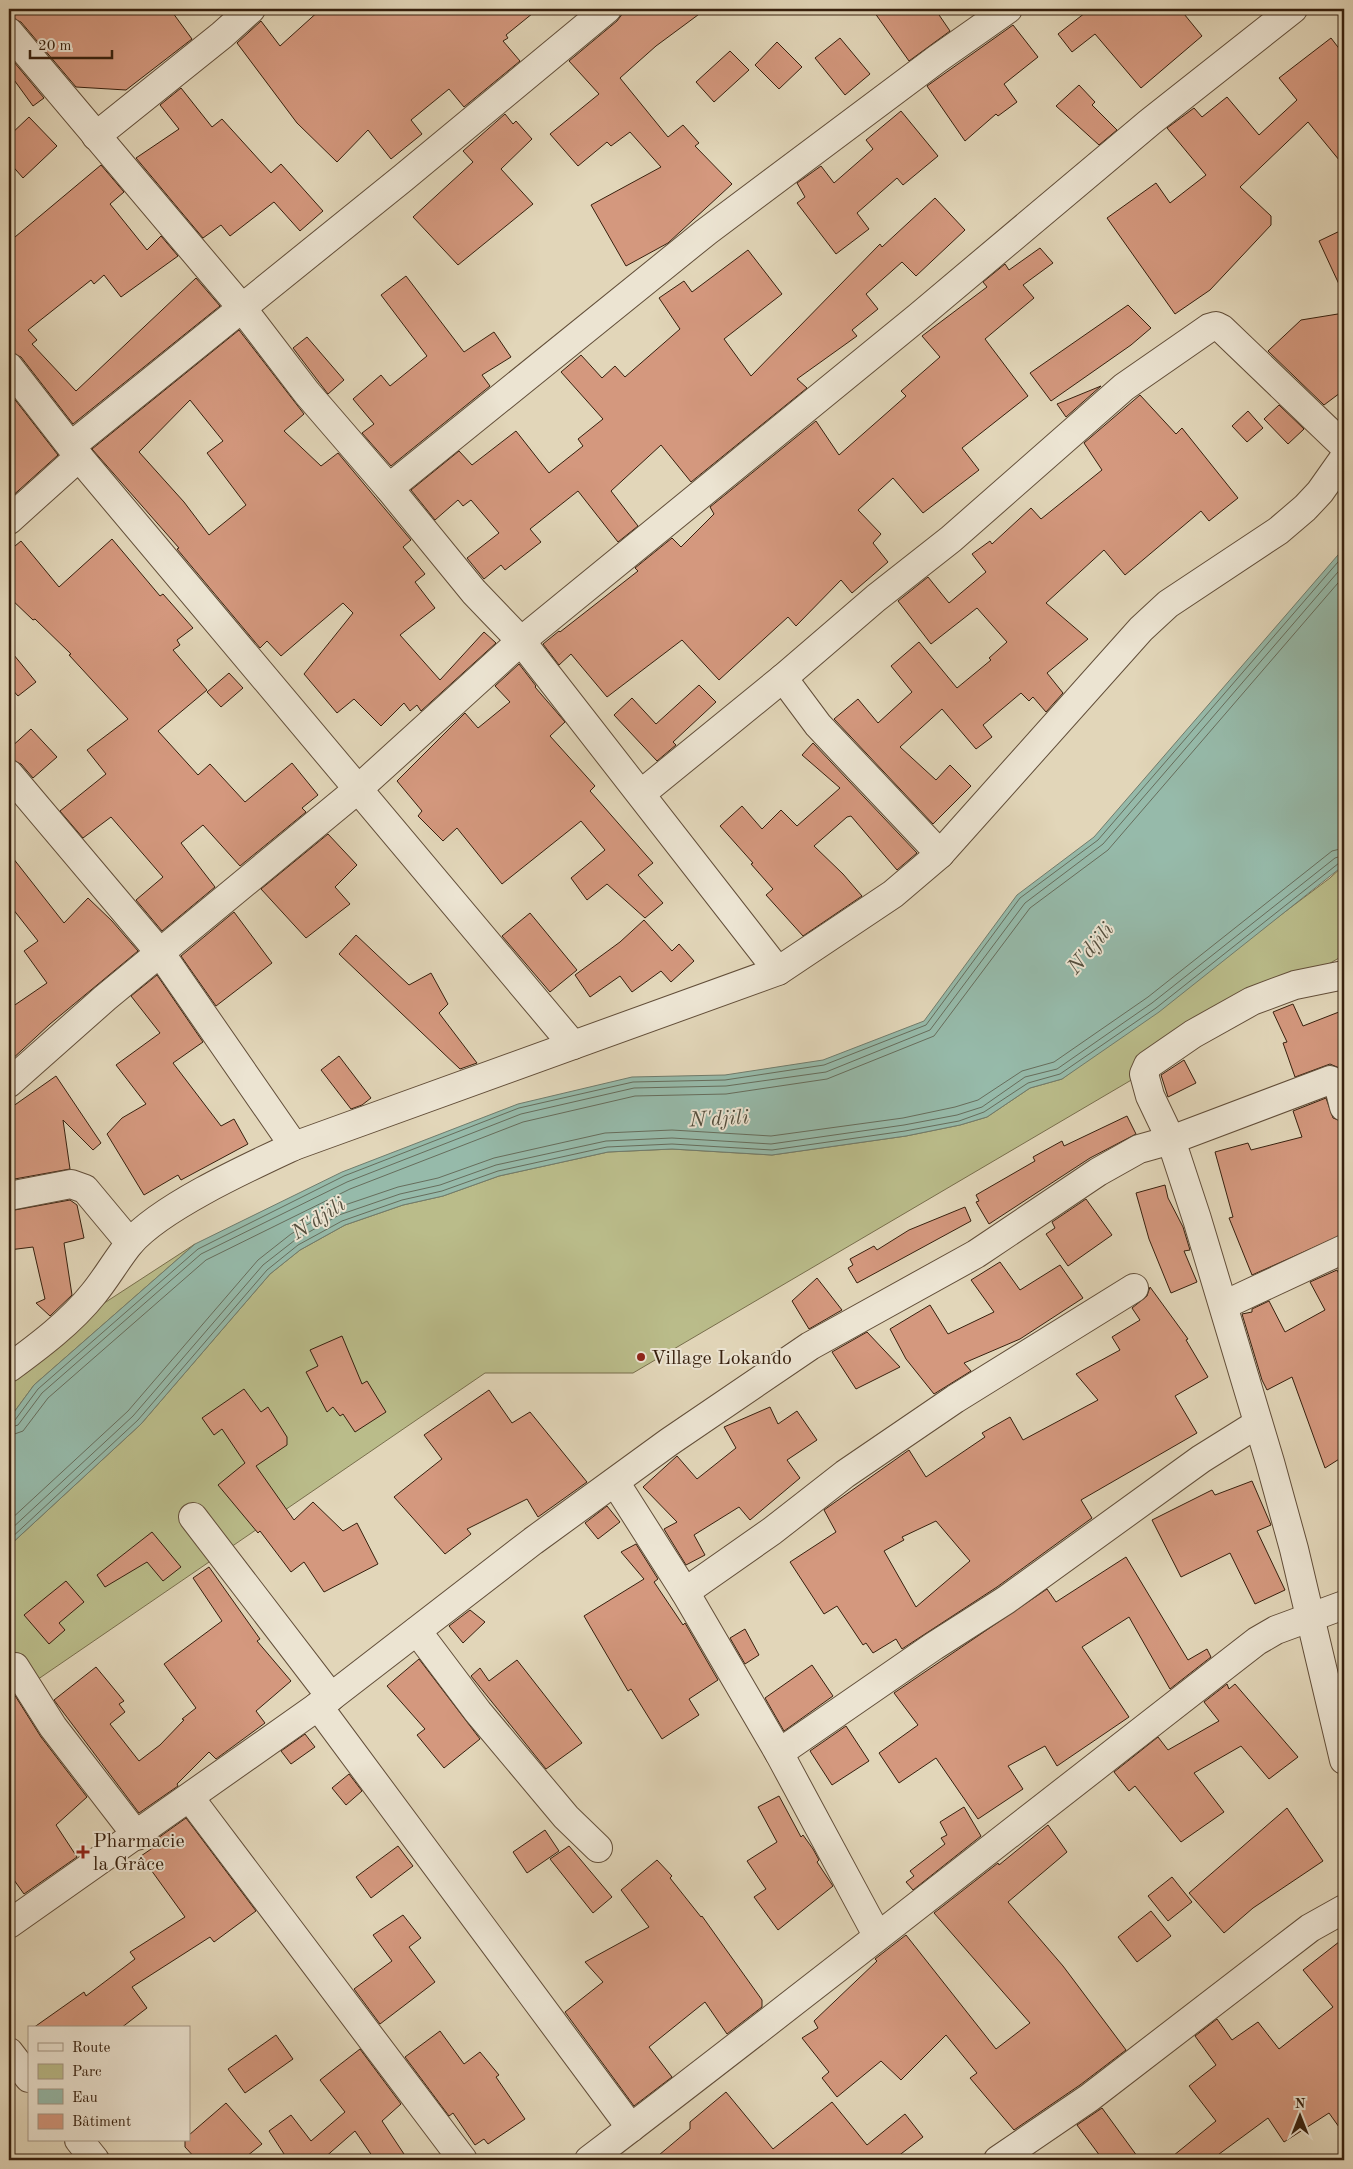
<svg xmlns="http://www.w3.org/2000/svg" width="1353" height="2169" viewBox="0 0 1353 2169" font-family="'Old Standard TT',serif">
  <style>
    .green { fill: #babc8a; stroke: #786e4c }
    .water { fill: #96baaa; stroke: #707c6c }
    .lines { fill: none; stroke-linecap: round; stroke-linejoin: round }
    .shore { stroke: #666d5c; stroke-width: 1 }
    .building { fill: #d4987e; stroke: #37200e; fill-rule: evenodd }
    .minor-casing { stroke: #624e39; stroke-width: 30 }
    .minor { stroke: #ece4d2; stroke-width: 28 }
    .poi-dot { fill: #8f2418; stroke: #ece4d2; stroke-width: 2 }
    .labels { text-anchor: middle; stroke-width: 4; stroke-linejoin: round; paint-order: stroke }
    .poi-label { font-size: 20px; fill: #37200e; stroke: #ece4d2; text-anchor: start }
    .water-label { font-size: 21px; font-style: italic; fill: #544e3d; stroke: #ece4d2 }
  </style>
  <rect width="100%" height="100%" fill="#e2d6b9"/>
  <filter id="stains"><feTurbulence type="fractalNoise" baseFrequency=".004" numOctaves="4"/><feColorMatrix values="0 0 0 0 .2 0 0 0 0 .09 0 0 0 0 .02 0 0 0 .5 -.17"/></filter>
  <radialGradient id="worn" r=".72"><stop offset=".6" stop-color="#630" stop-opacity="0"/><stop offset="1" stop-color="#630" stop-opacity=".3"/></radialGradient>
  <g class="green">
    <path d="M1344,865V955L633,1373H485L12,1697L9,1694V1546L141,1424L270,1274L300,1250L345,1225L403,1205L443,1196L499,1176L608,1152L672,1149L772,1155L906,1136L960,1125L987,1117L1030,1088L1062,1079L1330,878Z"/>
    <path d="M195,1244L34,1385L9,1419V1365Z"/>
  </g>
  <path class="water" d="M1344,548V865L1159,1012L1062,1079L1030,1088L987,1117L960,1125L906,1136L772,1155L672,1149L608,1152L499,1176L443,1196L403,1205L345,1225L300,1250L270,1274L141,1424L9,1546V1419L34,1385L195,1244L342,1172L518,1104L632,1077L725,1075L823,1060L924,1021L1017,895L1094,837Z"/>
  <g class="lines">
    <g class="shore">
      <path d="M9,1422L15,1420L38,1389L198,1249L344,1176L519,1108L633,1082L725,1080L824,1065L926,1025L1020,898L1098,840L1344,555"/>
      <path d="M9,1428L18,1425L42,1393L201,1254L347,1182L521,1114L634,1088L726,1086L826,1072L930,1030L1025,903L1103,844L1344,565"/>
      <path d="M9,1436L23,1431L48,1398L206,1260L350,1189L523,1122L635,1096L726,1094L827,1079L934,1036L1030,908L1108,850L1344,576"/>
      <path d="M9,1521L128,1411L258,1260L291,1234L336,1208L398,1187L438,1178L494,1158L605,1133L672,1130L771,1136L903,1118L955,1107L978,1100L1022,1071L1054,1062L1148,997L1332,851L1344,848"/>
      <path d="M9,1531L133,1416L263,1265L295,1240L339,1215L400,1194L440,1185L496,1165L606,1141L672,1138L771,1144L904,1125L957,1115L982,1107L1025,1077L1057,1069L1152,1003L1335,858L1344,855"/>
      <path d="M9,1540L138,1420L267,1270L298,1245L342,1221L402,1200L442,1191L498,1171L607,1147L672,1144L772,1150L905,1131L959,1121L984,1112L1028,1083L1060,1074L1156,1008L1339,863L1344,861"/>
    </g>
  </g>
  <g class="building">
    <path d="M9,9H170L192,39L126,90L76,87L21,22L9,17Z"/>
    <path d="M321,9H538L506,35L508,38L503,41L520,61L464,107L449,89L411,120L422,134L391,159L368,130L337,162L297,123L237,43L261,21L280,46Z"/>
    <path d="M626,9H706L656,46L620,78L668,137L683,125L699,143L695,146L732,184L668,243L626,266L591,205L661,167L630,132L611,146L607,142L578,166L550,134L599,94L569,61L617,21Z"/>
    <path d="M872,9H935L950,31L909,61Z"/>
    <path d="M1090,9H1180L1202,36L1141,88L1095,34L1072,52L1058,34Z"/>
    <path d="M1013,25L1038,57L1004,84L1017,102L998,116L996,114L965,141L927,86Z"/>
    <path d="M840,38L870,74L845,95L815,58Z"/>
    <path d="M1331,38L1344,55V166L1308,122L1240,187L1271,216V225L1210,290L1175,314L1107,218L1156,183L1170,203L1206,175L1167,128L1194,108L1202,117L1227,97L1259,135L1297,100L1279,78Z"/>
    <path d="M777,42L802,67L779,89L755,65Z"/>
    <path d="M730,51L749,70L714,102L696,82Z"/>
    <path d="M9,56L44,98L33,106L9,73Z"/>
    <path d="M1079,85L1095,102L1092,105L1117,130L1099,145L1056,106Z"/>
    <path d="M181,88L212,127L222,119L271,173L281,164L323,211L300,231L274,202L230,236L221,225L203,238L136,158L179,129L160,105Z"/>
    <path d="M901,111L938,156L903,185L897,178L857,213L869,229L836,254L797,203L805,197L797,183L821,166L834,183L873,149L866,140Z"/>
    <path d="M505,114L513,124L516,121L532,139L501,169L533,204L458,265L413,217L473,162L463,151Z"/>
    <path d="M29,117L57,146L23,178L9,162V136Z"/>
    <path d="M101,165L124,192L110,204L147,250L161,236L178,256L121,297L104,275L94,284L91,280L28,330L37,340L32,344L76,391L196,278L220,306L73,424L21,357L9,352V242Z"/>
    <path d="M935,198L965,230L916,276L902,262L866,294L878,309L852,330L857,336L797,379L807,388L691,482L661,445L611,491L638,526L618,542L578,491L530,529L541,542L505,570L501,565L484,579L467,558L499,533L471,500L463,506L458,500L435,520L411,490L459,451L472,465L516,431L549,473L583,446L578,439L603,419L561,372L581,355L602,378L615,366L625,377L680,329L659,298L684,281L692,292L748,250L782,294L724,339L751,376L880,244L882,247Z"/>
    <path d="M1344,229V295L1319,241Z"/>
    <path d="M1040,248L1053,263L1023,285L1034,298L985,339L1028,396L962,448L979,470L923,513L893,478L858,510L881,534L873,543L888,562L852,593L841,580L796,626L788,617L719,680L682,640L607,697L571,654L559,665L543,644L559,631L560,632L638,571L635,568L672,538L681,547L714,514L710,507L816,421L839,455L906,396L901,391L940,357L922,336L987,287L983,282L1005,264L1009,270Z"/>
    <path d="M406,276L464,352L494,332L511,357L482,375L490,386L391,466L362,433L374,424L353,399L381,375L390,386L427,356L381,295Z"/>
    <path d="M1128,305L1151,328L1131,345L1051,401L1030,373Z"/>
    <path d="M1344,313V390L1324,405L1268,351L1301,320Z"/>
    <path d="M239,330L304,414L284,431L321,466L338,453L411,540L403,547L425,574L415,582L435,608L400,635L440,680L484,632L496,643L421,711L417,705L410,711L404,703L381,726L354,699L337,713L304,674L353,613L343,603L281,656L267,641L260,648L177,549L179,548L92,449ZM190,400L223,441L207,453L246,505L209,535L184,502L139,452Z"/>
    <path d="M307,337L344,380L328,394L293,348Z"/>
    <path d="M1101,386L1066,417L1057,404Z"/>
    <path d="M9,392L58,455L9,499Z"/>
    <path d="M1140,395L1176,434L1182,428L1238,498L1209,521L1201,511L1125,575L1104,550L1046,603L1088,639L1047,673L1063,693L1046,712L1033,697L1029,701L1021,693L983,725L992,737L976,749L942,709L900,747L936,780L950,765L971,786L933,824L834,719L858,699L878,723L912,692L891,666L919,642L957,688L991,660L989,658L1007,642L977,608L931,644L898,601L928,577L949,603L986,572L972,554L990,541L992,544L1031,508L1041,519L1102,470L1084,443Z"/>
    <path d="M1279,405L1304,429L1288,444L1264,419Z"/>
    <path d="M1248,411L1263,428L1247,442L1232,426Z"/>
    <path d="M112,539L160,596L163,594L193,628L177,640L180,645L173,650L207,690L158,731L198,775L210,764L245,802L292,763L318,795L302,808L306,812L240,866L203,825L181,843L215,887L162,931L136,900L163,877L111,817L83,838L60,811L106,774L87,750L128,719L69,655L71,654L35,619L33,620L9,597V551L21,541L59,587Z"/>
    <path d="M9,649L36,682L18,696L9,686Z"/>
    <path d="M519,664L536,686L535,687L565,722L550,736L595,786L590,791L653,863L638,875L663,903L645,918L607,884L587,900L571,878L605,850L581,821L502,884L457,828L443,841L418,816L422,811L397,781L465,713L478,728L510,702L495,686Z"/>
    <path d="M229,673L243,688L221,707L207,692Z"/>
    <path d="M699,685L716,702L673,742L676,745L657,761L614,715L632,698L656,724Z"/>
    <path d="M31,729L57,757L33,778L21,764L9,759V749Z"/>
    <path d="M813,743L917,853L897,870L851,816L847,817L814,846L843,874L862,896L803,936L766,895L773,889L751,864L753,863L720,826L742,806L762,829L781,810L797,826L840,788L802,755Z"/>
    <path d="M328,834L357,865L335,887L350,904L306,938L261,889Z"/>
    <path d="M9,853L64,923L88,898L112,921L138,951L50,1024L9,1062V1009L47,983L24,951L38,941L9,904Z"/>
    <path d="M234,912L272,963L216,1006L181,956Z"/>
    <path d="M530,913L577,970L550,992L502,936Z"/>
    <path d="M644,920L672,951L679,944L694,961L671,982L661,971L632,992L620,976L590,997L575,975L620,942Z"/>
    <path d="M356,935L409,985L431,973L448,1004L439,1013L477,1063L460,1069L339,954Z"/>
    <path d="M157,975L203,1042L173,1063L221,1126L234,1119L248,1144L181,1180L178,1175L144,1195L107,1134L122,1118L146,1104L116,1065L160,1033L131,996Z"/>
    <path d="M1293,1004L1303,1026L1344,1010V1070L1330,1064L1295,1077L1283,1043L1287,1042L1273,1012Z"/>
    <path d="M339,1056L371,1098L362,1105L351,1109L321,1070Z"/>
    <path d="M1184,1060L1196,1083L1168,1097L1161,1075Z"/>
    <path d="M56,1076L101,1143L93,1150L63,1120L70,1169L9,1180V1109Z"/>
    <path d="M1326,1098L1333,1118L1344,1122V1234L1252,1275L1229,1218L1233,1217L1215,1152L1248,1143L1251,1150L1302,1137L1293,1111Z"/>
    <path d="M1127,1116L1136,1134L1090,1158L989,1224L976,1202L979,1201L976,1195L1035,1161L1033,1157L1062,1141L1064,1146Z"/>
    <path d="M1165,1185L1168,1198L1183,1227L1190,1250L1184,1251L1197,1282L1171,1293L1149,1239L1136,1193Z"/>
    <path d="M1086,1199L1112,1235L1068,1266L1046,1234L1055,1228L1052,1222Z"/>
    <path d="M70,1200L77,1205L84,1238L64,1243L72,1295L50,1316L36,1303L45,1299L33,1247L9,1250V1211Z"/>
    <path d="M965,1207L971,1221L857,1283L848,1268L853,1265L850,1259L874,1246L877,1250L909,1230Z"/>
    <path d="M1000,1262L1020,1290L1060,1265L1083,1298L1020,1339L964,1363L971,1371L934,1394L906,1359L890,1329L930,1305L948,1334L994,1312L971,1280Z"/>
    <path d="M1337,1270L1344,1284V1456L1325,1468L1292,1377L1267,1390L1262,1380L1242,1314L1252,1312V1309L1269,1301L1285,1332L1325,1310L1310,1282Z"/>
    <path d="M817,1278L842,1310L809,1329L792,1301Z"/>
    <path d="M1150,1287L1188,1339L1186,1340L1208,1377L1175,1396L1197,1433L1081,1500L1092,1518L997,1587L902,1649L896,1639L873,1653L866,1643L863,1645L837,1606L824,1614L790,1562L836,1532L824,1510L909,1450L926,1477L985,1437L982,1433L1010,1417L1023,1440L1098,1400L1076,1374L1120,1350L1112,1337L1140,1320L1132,1308L1147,1296ZM936,1521L970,1561L916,1607L884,1551L904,1540L902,1537Z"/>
    <path d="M867,1332L900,1367L856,1389L832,1352Z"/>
    <path d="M342,1336L362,1384L367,1381L386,1412L355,1432L343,1414L340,1416L333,1407L327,1412L306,1372L318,1366L310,1350Z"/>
    <path d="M244,1389L261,1412L268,1407L287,1437V1445L256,1466L294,1520L313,1502L343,1531L357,1523L378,1564L324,1592L304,1562L291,1572L260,1531L258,1533L218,1485L245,1463L222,1429L214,1435L202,1418Z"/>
    <path d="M489,1390L512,1423L530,1412L587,1482L538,1517L527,1499L467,1529L471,1534L445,1554L394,1497L442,1459L424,1435Z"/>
    <path d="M770,1407L778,1424L797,1411L817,1440L787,1460L800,1478L750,1520L739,1507L694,1535L705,1555L686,1565L664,1529L677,1522L643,1487L677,1456L697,1479L736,1448L724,1427Z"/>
    <path d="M1252,1481L1271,1525L1257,1531L1285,1590L1255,1604L1230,1553L1181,1577L1152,1520L1212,1490L1215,1495Z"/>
    <path d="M607,1506L620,1522L598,1539L585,1523Z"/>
    <path d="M152,1532L181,1567L163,1581L147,1562L105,1587L97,1575Z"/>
    <path d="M636,1544L658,1579L654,1582L683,1625L685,1623L718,1680L689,1699L699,1715L662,1739L631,1689L628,1691L584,1616L644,1579L621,1552Z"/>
    <path d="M1126,1557L1188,1660L1207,1649L1211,1657L1170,1689L1129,1617L1082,1647L1129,1717L1057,1766L1045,1746L1008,1766L1023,1789L978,1819L936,1758L899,1783L879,1753L918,1725L894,1693L1047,1589L1056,1602Z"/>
    <path d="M209,1567L260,1639L257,1641L291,1681L256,1711L265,1723L216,1759L209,1752L177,1784L178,1786L139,1813L54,1700L96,1667L124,1701L119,1704L125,1712L110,1724L139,1761L160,1745L184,1720L182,1719L196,1708L164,1664L222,1621L193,1578Z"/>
    <path d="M66,1581L84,1602L59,1623L65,1630L49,1644L24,1615Z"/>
    <path d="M470,1610L485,1622L463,1643L449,1626Z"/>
    <path d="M745,1629L759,1655L745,1664L730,1638Z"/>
    <path d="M419,1659L480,1739L444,1768L417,1735L425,1729L387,1686Z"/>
    <path d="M517,1660L582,1743L546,1769L471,1676L480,1668L489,1681Z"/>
    <path d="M812,1665L833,1696L784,1731L765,1698Z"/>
    <path d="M1227,1684L1229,1689L1235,1684L1298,1757L1269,1779L1241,1746L1194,1773L1224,1812L1181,1842L1135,1786L1129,1791L1114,1772L1158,1737L1168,1750L1219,1721L1204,1702Z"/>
    <path d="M9,1686L41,1737L87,1797L56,1825L77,1857L24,1894L9,1873Z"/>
    <path d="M846,1726L869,1761L832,1785L810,1751Z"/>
    <path d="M305,1734L315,1747L291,1764L281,1751Z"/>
    <path d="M349,1774L362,1791L346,1805L332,1788Z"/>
    <path d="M779,1796L801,1837L803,1835L813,1849L819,1860L817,1862L833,1886L778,1930L754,1897L766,1889L747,1861L777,1842L758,1807Z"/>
    <path d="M964,1807L981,1836L913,1890L906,1882L914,1876L910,1871L945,1844L941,1838L947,1835L940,1822Z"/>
    <path d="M1287,1808L1323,1861L1253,1908L1224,1933L1189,1893Z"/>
    <path d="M186,1818L256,1911L214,1942L210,1937L132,1987L147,2008L121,2028H33L84,1992L86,1996L135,1959L130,1952L185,1917L141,1856L154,1847L151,1843Z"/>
    <path d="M1048,1825L1067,1852L1008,1902L1063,1966L1126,2050L1080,2085L1014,2130L970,2078L977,2073L946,2035L901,2080L881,2061L837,2097L822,2078L829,2072L802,2038L818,2028L814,2021L877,1961L875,1959L906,1935L996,2049L1030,2023L934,1913L998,1863L999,1865Z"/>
    <path d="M545,1830L559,1851L527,1873L513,1852Z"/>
    <path d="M398,1846L413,1866L371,1898L356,1877Z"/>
    <path d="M569,1846L612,1897L593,1913L550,1859Z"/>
    <path d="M657,1860L672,1876L670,1878L701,1917L702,1916L762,2000V2007L727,2034L705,2002L649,2047L672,2077L634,2106L565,2012L603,1982L585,1962L649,1927L621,1890Z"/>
    <path d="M1172,1877L1192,1902L1168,1921L1148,1896Z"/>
    <path d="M1151,1911L1171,1936L1137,1962L1118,1937Z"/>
    <path d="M403,1915L421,1938L409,1947L435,1982L380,2024L354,1989L392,1961L373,1935Z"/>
    <path d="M1344,1938V2134L1329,2113L1284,2142L1268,2118L1211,2160H1168L1216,2121L1189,2086L1216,2065L1195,2036L1217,2019L1232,2040L1258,2022L1279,2049L1333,2007L1303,1970Z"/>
    <path d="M440,2031L464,2064L480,2052L499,2075L496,2077L525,2119L488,2144L484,2139L475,2145L453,2113L449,2116L405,2057Z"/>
    <path d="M276,2035L293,2059L245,2093L228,2069Z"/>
    <path d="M360,2049L401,2104L382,2121L408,2160H375L355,2131L323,2159L324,2160H288L269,2131L291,2115L311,2141L345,2112L320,2080Z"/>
    <path d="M726,2092L773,2149L832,2102L867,2145L905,2114L923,2137L893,2160H653L690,2129V2122Z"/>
    <path d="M226,2103L262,2144L242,2160H197L185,2147V2140H189V2135Z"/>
    <path d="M1102,2108L1140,2160H1103L1077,2125Z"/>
  </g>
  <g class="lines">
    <g class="minor-casing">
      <g id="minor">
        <path d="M9,32L242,308L307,393L389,488L474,592L521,641L778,971"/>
        <path d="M96,136L222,35L251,9"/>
        <path d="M9,367L79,457L573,1045"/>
        <path d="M71,446L403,178L607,9"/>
        <path d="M389,488L706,232L937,59L1008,9"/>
        <path d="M9,520L79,457"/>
        <path d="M783,678L818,725L940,854"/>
        <path d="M9,774L161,954L294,1146"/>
        <path d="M642,793L783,678L876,598L951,539L1124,387L1209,328L1216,326L1222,329L1344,446"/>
        <path d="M1344,975L1295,985L1252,1001L1193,1034L1148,1065L1144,1074L1150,1096L1171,1140L1197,1219L1270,1462L1294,1549L1344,1760"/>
        <path d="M9,1083L105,998L357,790L521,641L918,317L1150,122L1293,9"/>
        <path d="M9,1196L71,1184L85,1189L130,1243"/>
        <path d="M1224,1305L1344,1249"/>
        <path d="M9,1368C39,1346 71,1322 94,1293C107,1277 117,1259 130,1243C161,1207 249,1167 294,1146L778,971L893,894L940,854L1141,629L1168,604L1278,531L1305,508L1320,492L1344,458"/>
        <path d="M615,1482L685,1592L779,1753L877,1935"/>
        <path d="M193,1517L331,1697"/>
        <path d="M685,1592L772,1531L845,1474L955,1399L1134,1288"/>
        <path d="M417,1631L478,1712L566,1817L598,1848"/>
        <path d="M15,1667L53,1727L137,1836"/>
        <path d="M318,1706L631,2128"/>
        <path d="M779,1753L934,1646L1006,1600L1201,1459L1257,1424"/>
        <path d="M190,1798L463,2160"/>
        <path d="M9,1924L331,1697L533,1541L669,1442L810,1346L976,1254L1098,1172L1139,1149L1171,1140L1330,1080L1338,1084L1344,1107"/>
        <path d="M9,2052L29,2078"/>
        <path d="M79,2140L95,2160"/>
        <path d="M589,2160C813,1989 1034,1814 1257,1641L1276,1630L1344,1605"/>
        <path d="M998,2160L1089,2098L1310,1928L1344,1909"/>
      </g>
    </g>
    <use href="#minor" class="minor"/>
  </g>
  <g class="poi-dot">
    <circle cx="641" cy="1357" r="5"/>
    <path d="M80.5 1844.5h5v5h5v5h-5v5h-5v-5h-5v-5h5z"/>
  </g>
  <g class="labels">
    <g class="poi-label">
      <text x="651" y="1364">Village Lokando</text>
      <text x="93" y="1847">Pharmacie<tspan x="93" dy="23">la Grâce</tspan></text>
    </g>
    <g class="water-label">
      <text transform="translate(1090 948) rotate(-50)" y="7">N'djili</text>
      <text transform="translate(719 1118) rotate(-3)" y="7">N'djili</text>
      <text transform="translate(318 1218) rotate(-33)" y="7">N'djili</text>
    </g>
  </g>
  <rect width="1353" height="2169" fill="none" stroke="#e2d6b9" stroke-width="30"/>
  <rect x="10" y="10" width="1333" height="2149" fill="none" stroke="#37200e" stroke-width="2.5"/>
  <rect x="15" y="15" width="1323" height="2139" fill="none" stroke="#37200e"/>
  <rect x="28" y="2026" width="162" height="115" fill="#ece4d2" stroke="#a49684"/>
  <rect x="38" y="2043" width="25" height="8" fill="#ece4d2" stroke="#a49684"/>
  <text x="72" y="2052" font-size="15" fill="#37200e">Route</text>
  <rect x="38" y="2064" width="25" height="15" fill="#babc8a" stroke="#a49684"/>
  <text x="72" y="2076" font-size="15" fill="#37200e">Parc</text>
  <rect x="38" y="2089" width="25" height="15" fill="#96baaa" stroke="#a49684"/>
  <text x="72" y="2102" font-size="15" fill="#37200e">Eau</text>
  <rect x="38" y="2114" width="25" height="15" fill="#d4987e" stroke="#a49684"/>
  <text x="72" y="2126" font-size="15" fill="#37200e">Bâtiment</text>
  <g transform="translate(1300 2116)" stroke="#ece4d2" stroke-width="4" paint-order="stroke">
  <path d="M0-4L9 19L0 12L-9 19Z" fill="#37200e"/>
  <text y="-8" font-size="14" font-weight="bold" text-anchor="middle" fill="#37200e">N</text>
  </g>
  <path d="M30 50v8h82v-8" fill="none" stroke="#37200e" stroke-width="2.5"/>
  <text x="38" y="50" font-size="15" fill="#37200e" stroke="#ece4d2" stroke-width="4" paint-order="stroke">20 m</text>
  <rect width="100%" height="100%" filter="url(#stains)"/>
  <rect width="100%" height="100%" fill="url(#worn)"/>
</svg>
